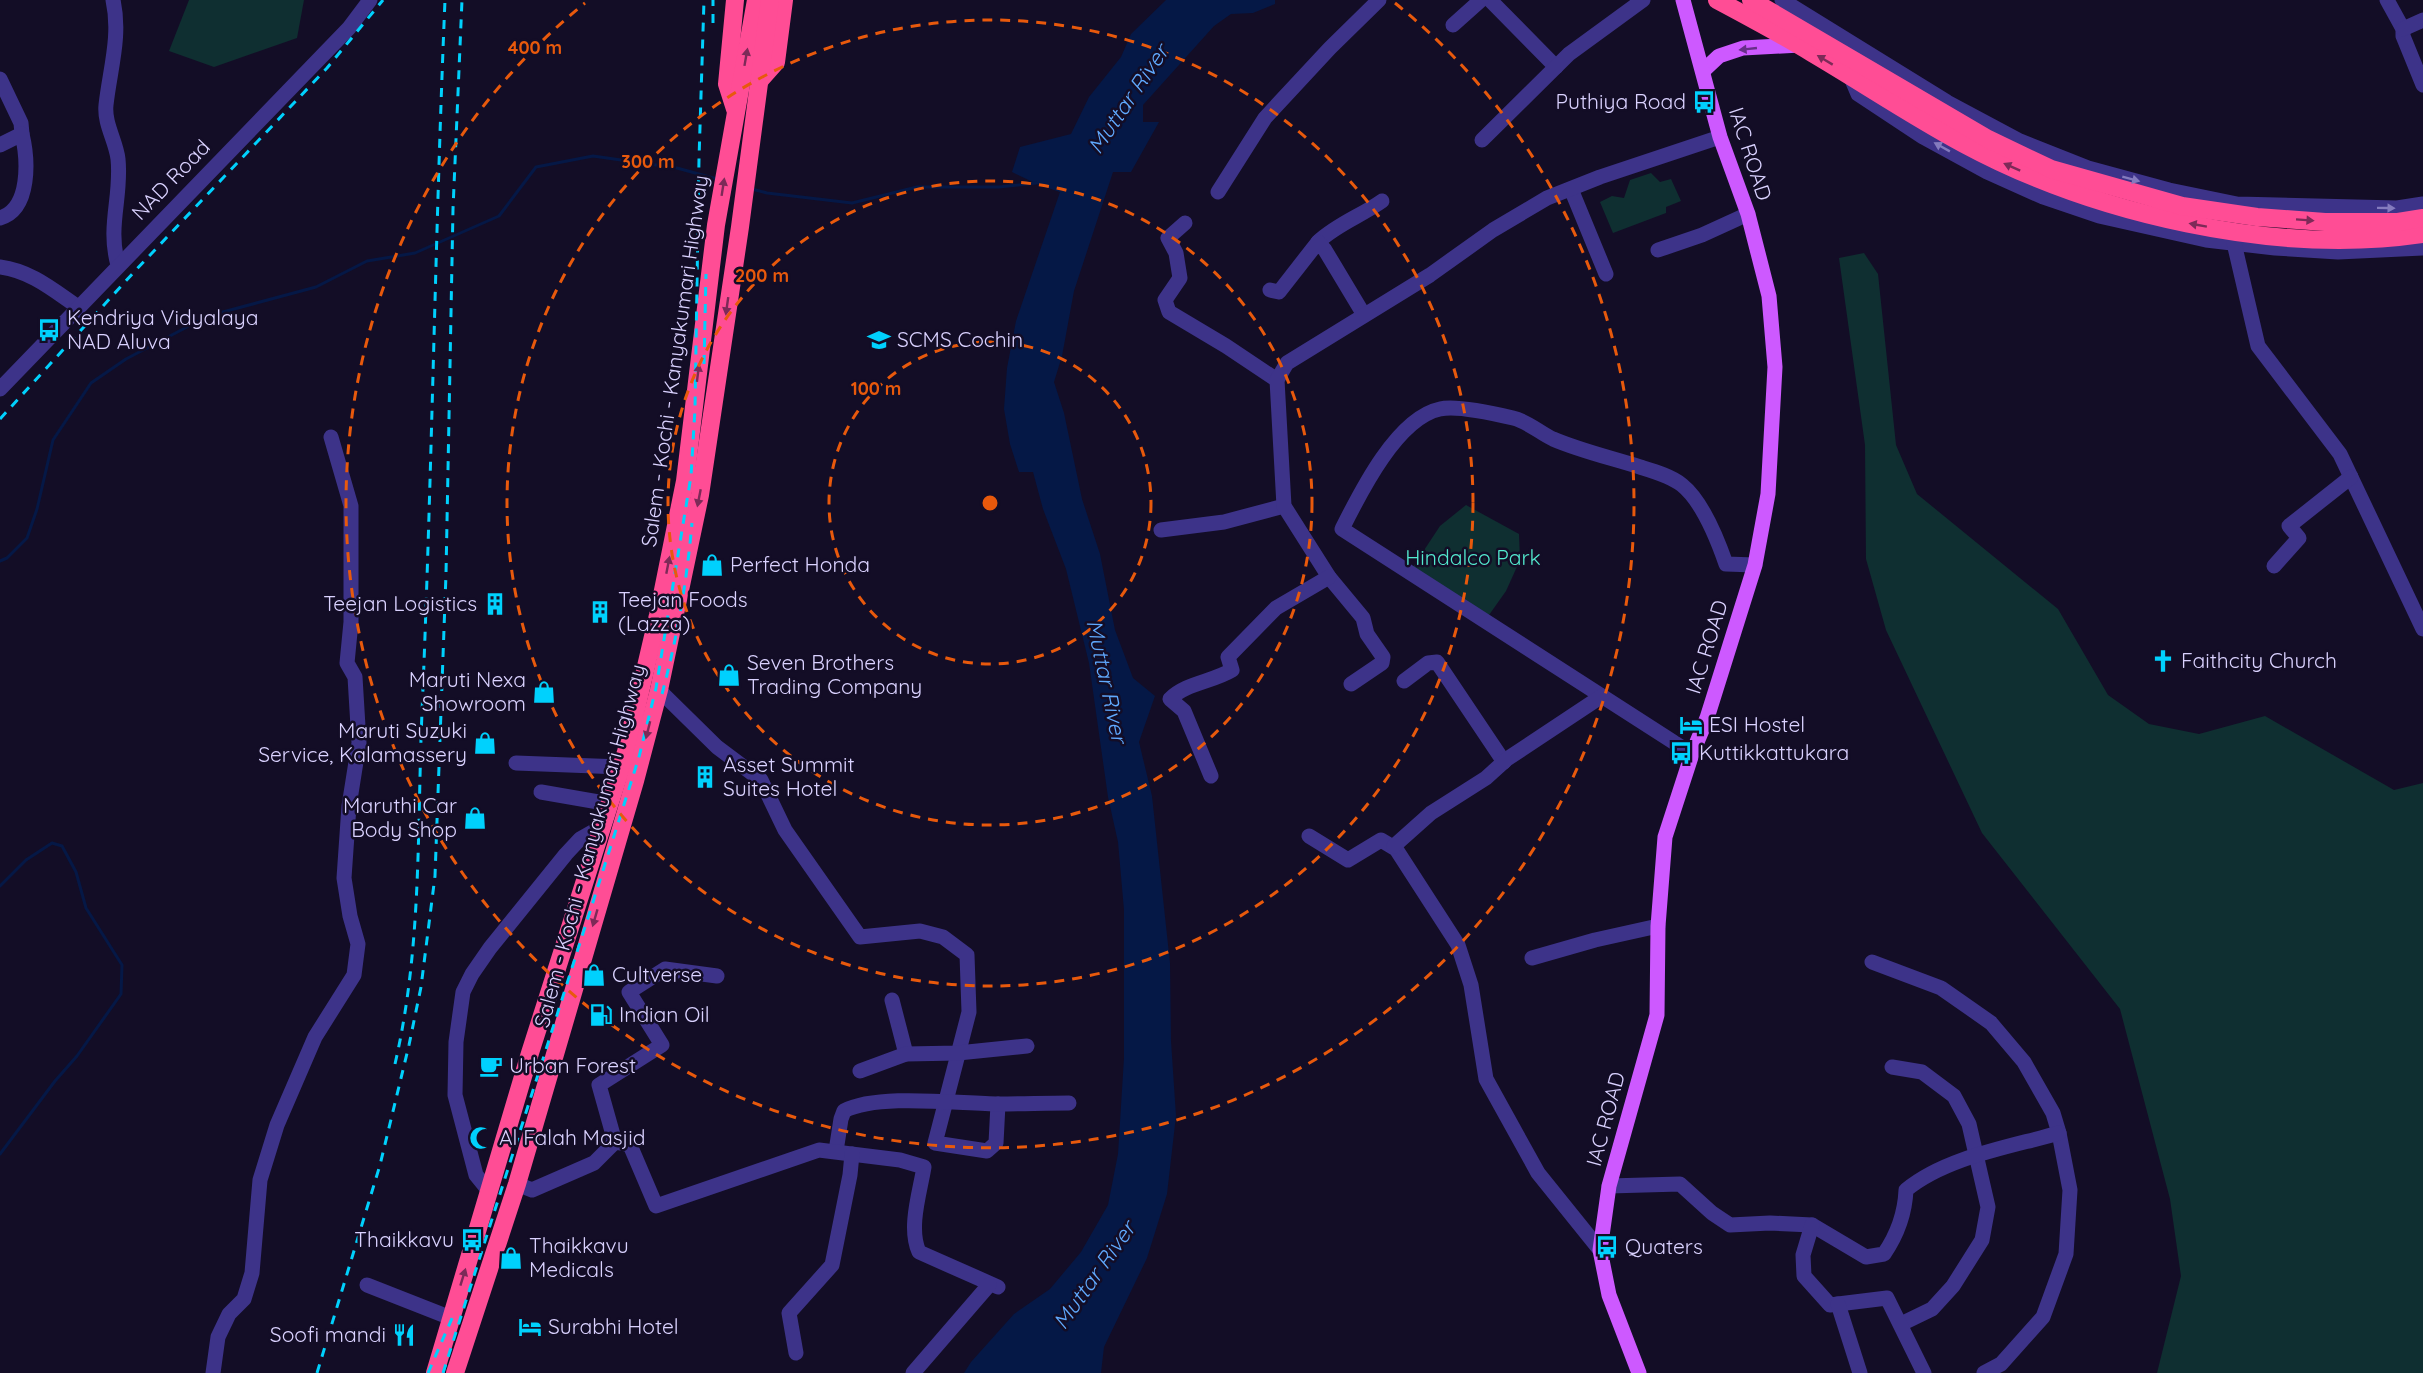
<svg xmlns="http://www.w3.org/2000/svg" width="2423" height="1373" viewBox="0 0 2423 1373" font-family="Quicksand,sans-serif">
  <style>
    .green { fill: #0f2f31 }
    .water { fill: #051846 }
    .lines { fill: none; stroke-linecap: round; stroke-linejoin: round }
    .stream { stroke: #051846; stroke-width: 3 }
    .minor { stroke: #3d3389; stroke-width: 15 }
    .major { stroke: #cd59ff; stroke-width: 15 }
    .highway { stroke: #ff4d95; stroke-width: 18 }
    .rail { stroke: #00d1fd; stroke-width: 3; stroke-dasharray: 9 8; stroke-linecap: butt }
    .oneway { fill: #672f88 }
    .oneway2 { fill: #7d2a58 }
    .oneway3 { fill: #847bbe }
    .ring { fill: none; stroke: #e8590c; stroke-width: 3; stroke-dasharray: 10 8 }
    .labels { text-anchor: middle; stroke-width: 5; stroke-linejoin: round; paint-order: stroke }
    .poi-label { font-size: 21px; fill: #dad2ff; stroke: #130d26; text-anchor: start }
    .street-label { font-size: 21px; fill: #dad2ff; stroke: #130d26 }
    .park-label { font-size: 21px; fill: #53eacf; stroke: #130d26 }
    .water-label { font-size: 22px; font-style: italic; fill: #60aaff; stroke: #130d26 }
    .centre { fill: #e8590c; stroke: #130d26; stroke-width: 3 }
    .ring-label { font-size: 18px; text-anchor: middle; font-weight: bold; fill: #e8590c; stroke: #130d26; stroke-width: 5; stroke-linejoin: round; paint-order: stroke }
  </style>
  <rect width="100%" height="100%" fill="#130d26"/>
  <g class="green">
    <path d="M189,0H304L297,38L214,67L169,51Z"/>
    <path d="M1651,173L1660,182L1671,179L1681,201L1666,207V213L1613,233L1600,202L1612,196L1624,198L1630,180Z"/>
    <path d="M1864,253L1878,274L1896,445L1917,494L2058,609L2108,695L2149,724L2199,734L2265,716L2394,790L2423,783V1373H2157L2181,1276L2170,1199L2120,1009L1982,833L1886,630L1866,559L1865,445L1839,258Z"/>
    <path d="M1466,505L1519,534L1520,560L1506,591L1489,615L1411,570L1440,526Z"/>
  </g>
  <path class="water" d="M1166,0H1275V4L1253,13L1231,14L1214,26L1143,105V122H1159L1131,172H1113L1074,291L1062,356L1054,382L1064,413L1082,499L1100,554L1115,630L1133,678L1155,696L1139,742L1152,796L1170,963L1171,1041L1176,1116L1167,1194L1147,1258L1104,1347L1101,1373H964L971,1362L1014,1314L1050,1289L1081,1252L1108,1205L1118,1154L1124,1058V910L1118,842L1108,797L1089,663L1066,569L1043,509L1033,472H1019L1010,444L1004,409L1007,368L1016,321L1060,192L1039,185L1012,172L1020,147L1071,134L1089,97L1121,57L1131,34Z"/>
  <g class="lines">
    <g class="stream">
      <path d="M752,189L767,193L852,203L917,187H999L1036,183"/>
      <path d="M0,561L7,558L27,538L37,509L53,440L91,383L126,359L208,316L316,287L367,261L415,253L499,216L536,167L593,156L677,168L717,179"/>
      <path d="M0,886L26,860L52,843L62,846L76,872L86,908L122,965L121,994L77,1056L55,1081L0,1154"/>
    </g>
    <g class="minor">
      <path d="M113,0C121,36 110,69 106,105C104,124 116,141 118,159C122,197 107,226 118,265"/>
      <path d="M1490,0L1556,67"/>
      <path d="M1782,0L1947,102L2020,141L2088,168L2169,190L2237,204L2397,208L2423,204"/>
      <path d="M2387,0L2403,29V36L2423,85"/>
      <path d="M1453,25L1481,0"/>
      <path d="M2403,29L2423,20"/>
      <path d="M1850,75L1858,94L1923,137L1987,172L2043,197L2099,216L2206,240L2275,248L2338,252L2423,248"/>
      <path d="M0,79L21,123L22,134"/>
      <path d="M1482,140L1569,54L1643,0"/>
      <path d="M0,145L22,134C28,159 31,209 0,218"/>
      <path d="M1571,189L1606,274"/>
      <path d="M1218,192L1265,118L1330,48L1379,0"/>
      <path d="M1185,223L1168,238L1176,253L1180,278L1165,300L1169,312L1226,346L1277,380"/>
      <path d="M1318,242C1337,224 1361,216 1382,201"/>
      <path d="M2234,243L2258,346L2340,454L2423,629"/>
      <path d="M1658,250L1702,235L1748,214"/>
      <path d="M0,267C31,271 53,290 78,307"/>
      <path d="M1270,290L1279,292L1318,242L1325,250L1364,315"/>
      <path d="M0,389L349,28L370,0"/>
      <path d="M1161,530L1224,522L1284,506"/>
      <path d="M2274,566L2299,538L2289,526L2351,477"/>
      <path d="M1404,681L1428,663L1437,662L1504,762"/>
      <path d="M1351,684L1382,663L1383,657L1367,634L1363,618L1329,577L1284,506L1277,380L1287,363L1430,275L1493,230L1547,198L1600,177L1720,137"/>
      <path d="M659,690L717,747L761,780L785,830L860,937L920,931L943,937L967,955L969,1012L935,1143L987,1151L996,1143L998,1104"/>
      <path d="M1692,754L1342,529C1360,493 1397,418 1440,409C1456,405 1496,414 1513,418C1527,421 1540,433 1553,439C1581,451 1612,458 1640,467C1653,471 1671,476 1682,485C1702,501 1718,541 1726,564L1755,565"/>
      <path d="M516,763L621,767"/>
      <path d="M1211,776L1184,711L1170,699C1186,683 1212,682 1232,670L1228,657L1276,608L1329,577"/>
      <path d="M541,792L610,804"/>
      <path d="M1309,836L1348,860L1381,840L1396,849L1458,945L1471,985L1486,1079L1538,1173L1600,1250"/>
      <path d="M1394,846L1431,813L1486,778L1507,759L1602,696"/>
      <path d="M1532,958L1595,940L1658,926"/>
      <path d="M1872,962L1941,988L1991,1023L2024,1062L2053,1113L2059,1133L2070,1190L2066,1254L2043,1317L2001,1364L1984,1373"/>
      <path d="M892,1000L906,1054"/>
      <path d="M1892,1067L1922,1072L1954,1096L1969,1124L1988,1207L1982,1240L1953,1286L1932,1309L1901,1324"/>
      <path d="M860,1071L906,1054L958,1053L1027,1046"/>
      <path d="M615,1142L599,1085L662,1045L629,992L665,969L717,976"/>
      <path d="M836,1151L841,1119L844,1111C878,1093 960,1104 999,1104C1022,1104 1046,1103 1069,1103"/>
      <path d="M517,1184L532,1190L594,1163L615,1142L630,1145L656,1206L819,1150L900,1160L924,1167C920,1192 908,1228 919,1252L998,1287"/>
      <path d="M1609,1186L1680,1184L1712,1213L1730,1225L1770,1223L1812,1225L1866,1257L1884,1254C1897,1235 1905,1213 1906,1190C1946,1157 2010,1147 2059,1133"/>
      <path d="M489,1191L476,1175L455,1095L456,1042L463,992L472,974L490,948L566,854L580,839L603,826"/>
      <path d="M1812,1225L1803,1255L1804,1276L1830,1305L1887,1298L1924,1373"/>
      <path d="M367,1285L451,1318"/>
      <path d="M1838,1304L1860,1373"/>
      <path d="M796,1353L789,1313L832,1265L850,1175L852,1154"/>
      <path d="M213,1373L218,1337L229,1314L244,1299L252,1273L260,1180L277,1125L315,1037L354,975L358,944L350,916L344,878L349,806L359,743L355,677L347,663L351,622V506L331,437"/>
      <path d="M913,1373L989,1285"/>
    </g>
    <g class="major">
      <path d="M1703,71L1719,56L1743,48L1800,45"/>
      <path d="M1639,1373L1609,1295L1600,1250L1609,1186L1657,1015L1658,926L1665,837L1692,754L1707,718L1755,565L1768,494L1775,367L1769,296L1748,214L1720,137L1683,0"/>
    </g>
    <g class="highway">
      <path d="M1717,0C1749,17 1781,34 1812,53C1863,83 1912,116 1964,144C2094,214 2276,256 2423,234"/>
      <path d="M1751,0L1988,139L2051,169L2182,206L2257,217L2325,222H2398L2423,218"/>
      <path d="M760,80L776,62L784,0"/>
      <path d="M735,109L727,84L735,0"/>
      <path d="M435,1373L530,1053L626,752L658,615L685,481L716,225L756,0"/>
      <path d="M455,1373L517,1184L635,781L659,690L700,495L740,227L770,0"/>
    </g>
    <g class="rail">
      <path d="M713,23V0"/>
      <path d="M704,364L706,274"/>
      <path d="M0,419L134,272L327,68L383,0"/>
      <path d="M662,694C677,639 687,580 692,523"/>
      <path d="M395,1064C422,947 417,832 422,712C432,475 435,237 445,0"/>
      <path d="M317,1373L380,1165L409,1045L421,987L435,876L446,574L453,209L462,0"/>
      <path d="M428,1373L453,1316"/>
      <path d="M443,1373L621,814L639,757L656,688L691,476L695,409L699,159L704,0"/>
    </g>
  </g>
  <defs><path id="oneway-solid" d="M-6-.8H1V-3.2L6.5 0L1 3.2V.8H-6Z" transform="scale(1.5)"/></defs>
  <use class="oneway" href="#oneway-solid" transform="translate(1748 49) rotate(174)"/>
  <g class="oneway2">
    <use href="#oneway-solid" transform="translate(746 57) rotate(-80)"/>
    <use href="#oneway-solid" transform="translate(1825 60) rotate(-149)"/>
    <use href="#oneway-solid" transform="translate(2012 167) rotate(-156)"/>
    <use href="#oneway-solid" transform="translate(723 187) rotate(-81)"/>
    <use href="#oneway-solid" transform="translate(2305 220) rotate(4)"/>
    <use href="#oneway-solid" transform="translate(2198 225) rotate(-170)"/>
    <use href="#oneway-solid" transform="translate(727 306) rotate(98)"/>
    <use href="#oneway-solid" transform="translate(698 373) rotate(-83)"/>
    <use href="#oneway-solid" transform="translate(699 498) rotate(101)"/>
    <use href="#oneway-solid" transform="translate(668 565) rotate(-79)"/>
    <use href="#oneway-solid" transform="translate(648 730) rotate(104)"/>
    <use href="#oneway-solid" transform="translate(595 918) rotate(106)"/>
    <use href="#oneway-solid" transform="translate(463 1277) rotate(-73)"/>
  </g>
  <g class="oneway3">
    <use href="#oneway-solid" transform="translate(1942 147) rotate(-151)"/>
    <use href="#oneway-solid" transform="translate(2131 179) rotate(15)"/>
    <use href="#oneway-solid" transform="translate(2386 208) rotate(1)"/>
  </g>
  <g class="ring">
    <circle cx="990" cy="503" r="161"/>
    <circle cx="990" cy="503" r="322"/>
    <circle cx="990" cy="503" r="483"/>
    <path d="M1395 3A644 644 0 1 1 585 3"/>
  </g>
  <defs>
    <g id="bus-bare" transform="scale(1.8)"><path d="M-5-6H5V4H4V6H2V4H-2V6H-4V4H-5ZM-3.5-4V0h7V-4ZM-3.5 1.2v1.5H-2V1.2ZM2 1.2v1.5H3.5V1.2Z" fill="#00d1fd" stroke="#130d26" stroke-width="2.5" paint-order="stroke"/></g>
    <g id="university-bare" transform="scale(1.8)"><path d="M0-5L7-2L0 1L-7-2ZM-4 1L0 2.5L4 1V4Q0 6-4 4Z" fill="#00d1fd" stroke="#130d26" stroke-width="2.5" paint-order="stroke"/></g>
    <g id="shop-bare" transform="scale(1.8)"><path d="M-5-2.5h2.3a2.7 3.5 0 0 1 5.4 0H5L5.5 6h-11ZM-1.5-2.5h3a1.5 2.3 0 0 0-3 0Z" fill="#00d1fd" stroke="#130d26" stroke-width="2.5" paint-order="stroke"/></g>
    <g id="building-bare" transform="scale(1.8)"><path d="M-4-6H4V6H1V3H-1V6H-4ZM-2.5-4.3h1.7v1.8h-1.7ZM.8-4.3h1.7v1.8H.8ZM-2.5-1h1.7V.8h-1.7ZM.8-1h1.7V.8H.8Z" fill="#00d1fd" stroke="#130d26" stroke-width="2.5" paint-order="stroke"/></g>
    <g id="church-bare" transform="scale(1.8)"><path d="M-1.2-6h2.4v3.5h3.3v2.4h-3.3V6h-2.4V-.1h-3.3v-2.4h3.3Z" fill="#00d1fd" stroke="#130d26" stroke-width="2.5" paint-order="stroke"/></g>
    <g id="hotel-bare" transform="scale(1.8)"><path d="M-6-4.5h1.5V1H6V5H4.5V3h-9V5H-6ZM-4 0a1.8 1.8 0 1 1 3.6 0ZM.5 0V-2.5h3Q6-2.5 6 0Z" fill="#00d1fd" stroke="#130d26" stroke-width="2.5" paint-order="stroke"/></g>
    <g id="fuel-bare" transform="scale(1.8)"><path d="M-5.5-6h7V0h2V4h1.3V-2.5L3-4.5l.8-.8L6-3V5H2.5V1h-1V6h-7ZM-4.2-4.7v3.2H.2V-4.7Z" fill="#00d1fd" stroke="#130d26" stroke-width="2.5" paint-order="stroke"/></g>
    <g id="cafe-bare" transform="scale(1.8)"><path d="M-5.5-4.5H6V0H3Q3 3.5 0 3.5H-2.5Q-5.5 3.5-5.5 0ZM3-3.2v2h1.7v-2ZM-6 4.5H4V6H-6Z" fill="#00d1fd" stroke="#130d26" stroke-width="2.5" paint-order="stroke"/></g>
    <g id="mosque-bare" transform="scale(1.8)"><path d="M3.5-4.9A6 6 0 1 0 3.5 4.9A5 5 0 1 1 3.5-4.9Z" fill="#00d1fd" stroke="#130d26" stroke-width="2.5" paint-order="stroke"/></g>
    <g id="restaurant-bare" transform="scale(1.8)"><path d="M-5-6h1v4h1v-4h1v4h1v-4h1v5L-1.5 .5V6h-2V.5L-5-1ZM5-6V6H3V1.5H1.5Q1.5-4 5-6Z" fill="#00d1fd" stroke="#130d26" stroke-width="2.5" paint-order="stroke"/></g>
  </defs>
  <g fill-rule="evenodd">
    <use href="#bus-bare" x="1704" y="102"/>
    <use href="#bus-bare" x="49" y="330"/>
    <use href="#university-bare" x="879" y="340"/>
    <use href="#shop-bare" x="712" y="565"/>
    <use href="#building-bare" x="495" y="604"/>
    <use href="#building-bare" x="600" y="612"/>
    <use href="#church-bare" x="2163" y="661"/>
    <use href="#shop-bare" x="729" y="675"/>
    <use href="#shop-bare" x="544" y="692"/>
    <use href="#hotel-bare" x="1691" y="725"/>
    <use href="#shop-bare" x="485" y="743"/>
    <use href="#bus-bare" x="1681" y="753"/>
    <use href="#building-bare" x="705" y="777"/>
    <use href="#shop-bare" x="475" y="818"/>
    <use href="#shop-bare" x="594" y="975"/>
    <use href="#fuel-bare" x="601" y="1015"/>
    <use href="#cafe-bare" x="491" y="1066"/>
    <use href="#mosque-bare" x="481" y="1138"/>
    <use href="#bus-bare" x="472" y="1240"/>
    <use href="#bus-bare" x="1607" y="1247"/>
    <use href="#shop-bare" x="511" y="1258"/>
    <use href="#hotel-bare" x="530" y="1327"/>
    <use href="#restaurant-bare" x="404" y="1335"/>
  </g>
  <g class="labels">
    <g class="poi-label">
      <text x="1686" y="109" text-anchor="end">Puthiya Road</text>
      <text x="67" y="325">Kendriya Vidyalaya<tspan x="67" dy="24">NAD Aluva</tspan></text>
      <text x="897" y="347">SCMS Cochin</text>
      <text x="730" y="572">Perfect Honda</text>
      <text x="618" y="607">Teejan Foods<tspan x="618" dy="24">(Lazza)</tspan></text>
      <text x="477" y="611" text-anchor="end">Teejan Logistics</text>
      <text x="2181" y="668">Faithcity Church</text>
      <text x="747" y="670">Seven Brothers<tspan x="747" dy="24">Trading Company</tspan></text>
      <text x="526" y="687" text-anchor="end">Maruti Nexa<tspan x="526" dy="24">Showroom</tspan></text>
      <text x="1709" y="732">ESI Hostel</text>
      <text x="467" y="738" text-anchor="end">Maruti Suzuki<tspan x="467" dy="24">Service, Kalamassery</tspan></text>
      <text x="1699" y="760">Kuttikkattukara</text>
      <text x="723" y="772">Asset Summit<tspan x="723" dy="24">Suites Hotel</tspan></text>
      <text x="457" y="813" text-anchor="end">Maruthi Car<tspan x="457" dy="24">Body Shop</tspan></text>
      <text x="612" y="982">Cultverse</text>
      <text x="619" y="1022">Indian Oil</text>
      <text x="509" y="1073">Urban Forest</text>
      <text x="499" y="1145">Al Falah Masjid</text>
      <text x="454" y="1247" text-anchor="end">Thaikkavu</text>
      <text x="529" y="1253">Thaikkavu<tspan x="529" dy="24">Medicals</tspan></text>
      <text x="1625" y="1254">Quaters</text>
      <text x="548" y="1334">Surabhi Hotel</text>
      <text x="386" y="1342" text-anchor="end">Soofi mandi</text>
    </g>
    <g class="street-label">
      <text transform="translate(1750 154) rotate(72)" y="7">IAC ROAD</text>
      <text transform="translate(171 180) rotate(-46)" y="7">NAD Road</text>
      <text transform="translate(675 361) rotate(-82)" y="7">Salem - Kochi - Kanyakumari Highway</text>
      <text transform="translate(1707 647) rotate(-73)" y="7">IAC ROAD</text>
      <text transform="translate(590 846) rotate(-75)" y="7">Salem - Kochi - Kanyakumari Highway</text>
      <text transform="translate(1606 1119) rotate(-75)" y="7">IAC ROAD</text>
    </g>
    <g class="park-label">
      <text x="1473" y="565">Hindalco Park</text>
    </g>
    <g class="water-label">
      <text transform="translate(1128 99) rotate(-56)" y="8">Muttar River</text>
      <text transform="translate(1107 681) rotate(78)" y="8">Muttar River</text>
      <text transform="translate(1094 1275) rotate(-55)" y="8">Muttar River</text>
    </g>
  </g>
  <circle cx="990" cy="503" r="9" class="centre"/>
  <g class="ring-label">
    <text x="535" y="54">400 m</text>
    <text x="648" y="168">300 m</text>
    <text x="762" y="282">200 m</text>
    <text x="876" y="395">100 m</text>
  </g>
</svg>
